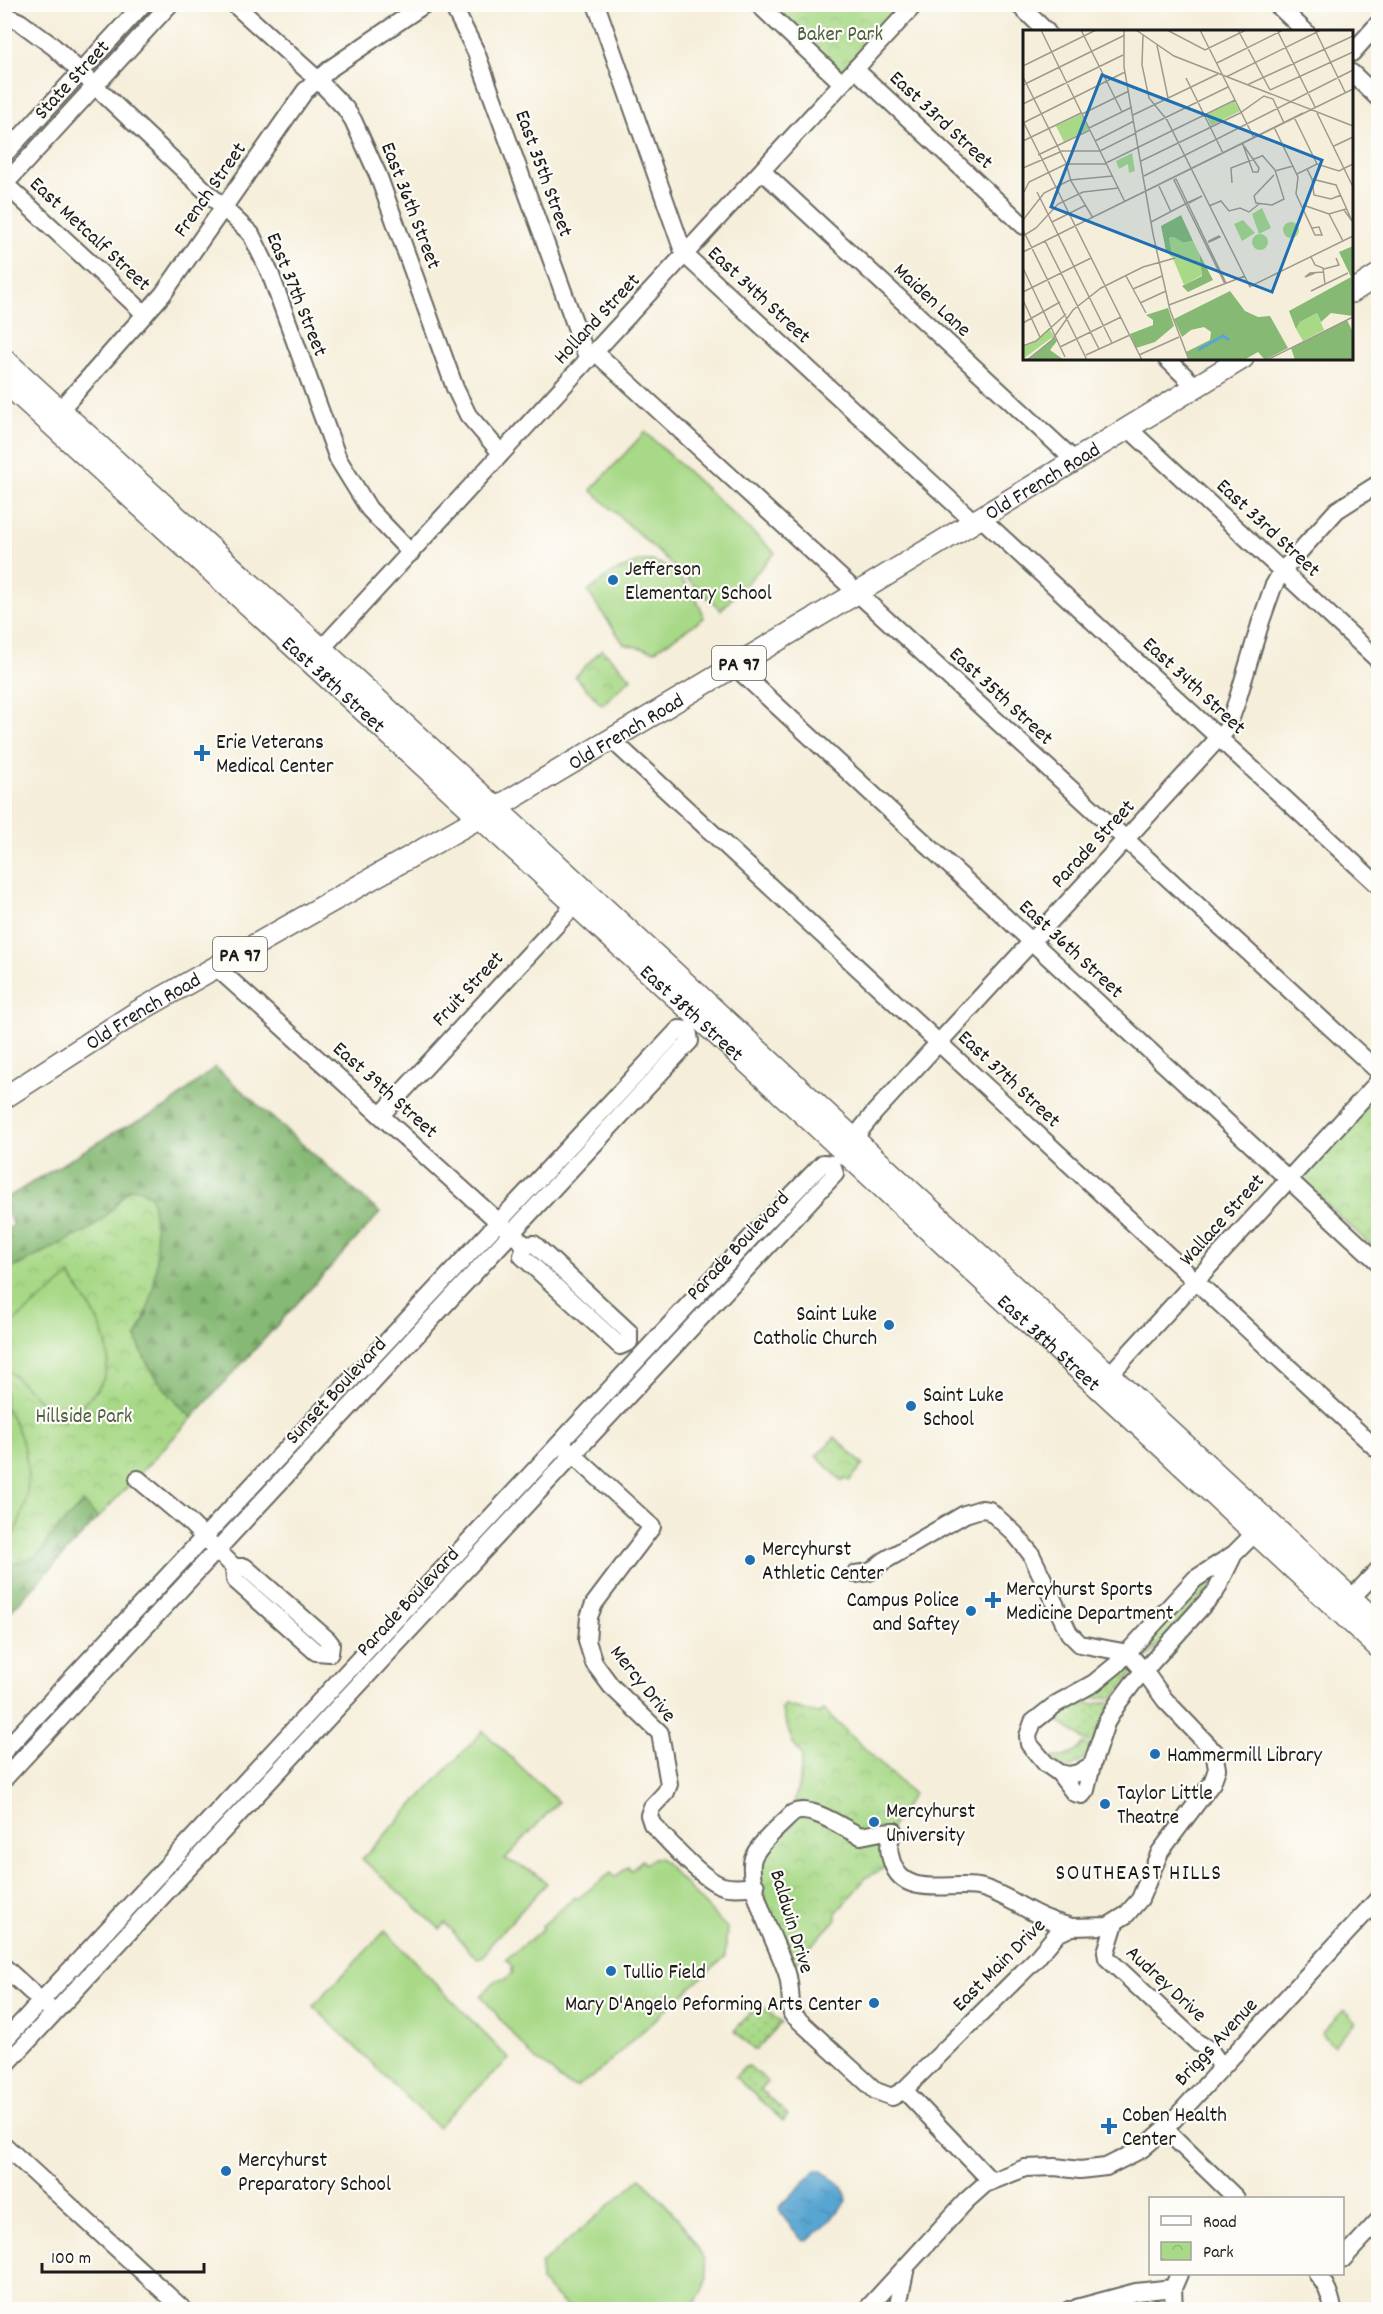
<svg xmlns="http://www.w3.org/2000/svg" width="1383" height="2314" viewBox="0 0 1383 2314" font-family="Dekko,sans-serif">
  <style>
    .grass { fill: url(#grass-dots); stroke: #627a52; stroke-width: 1.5 }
    .forest { fill: url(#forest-firs); stroke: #516a48; stroke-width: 1.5 }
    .park { fill: url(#park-crowns); stroke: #627a52; stroke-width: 1.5 }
    .garden { fill: #a8d987; stroke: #627a52; stroke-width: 1.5 }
    .water { fill: url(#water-ripples); stroke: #3a6077; stroke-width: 1.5 }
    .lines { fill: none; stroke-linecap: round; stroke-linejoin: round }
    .minor-casing { stroke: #68665e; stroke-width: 20 }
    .major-casing { stroke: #68665e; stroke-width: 24 }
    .minor { stroke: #fff; stroke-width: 16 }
    .major { stroke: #fff; stroke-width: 21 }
    .poi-dot { fill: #1f6fb2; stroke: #fdfcf7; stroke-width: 2 }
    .labels { text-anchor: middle; stroke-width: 4.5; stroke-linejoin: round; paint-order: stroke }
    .shield { fill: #fdfcf7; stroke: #605f5e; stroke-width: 1.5 }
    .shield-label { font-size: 20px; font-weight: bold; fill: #1c1c1c }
    .park-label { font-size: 21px; fill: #4d5e41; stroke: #fdfcf7 }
    .street-label { font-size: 21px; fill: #1c1c1c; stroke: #fdfcf7 }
    .poi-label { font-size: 21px; fill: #1c1c1c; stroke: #fdfcf7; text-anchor: start }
    .neighbourhood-label { font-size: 22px; letter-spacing: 1.5px; fill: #1c1c1c; stroke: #fdfcf7 }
    .inset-river { fill: none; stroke: #59a5d2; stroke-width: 3 }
    .inset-road { fill: none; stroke: #9e9a8e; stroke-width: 1.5 }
    .view { fill: #1f6fb2; fill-opacity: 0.15; stroke: #1f6fb2; stroke-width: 3 }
    .inset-edge { fill: none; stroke: #1c1c1c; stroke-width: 3 }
  </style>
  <defs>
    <pattern id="grass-dots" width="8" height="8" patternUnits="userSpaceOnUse" patternTransform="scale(1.5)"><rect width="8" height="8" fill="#a8d987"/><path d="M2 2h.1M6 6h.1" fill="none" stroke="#90ba74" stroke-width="1.8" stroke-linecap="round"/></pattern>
    <pattern id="forest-firs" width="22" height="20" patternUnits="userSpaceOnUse" patternTransform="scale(1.5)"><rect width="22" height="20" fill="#86b974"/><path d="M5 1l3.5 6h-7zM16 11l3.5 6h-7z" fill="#739e64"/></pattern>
    <pattern id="park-crowns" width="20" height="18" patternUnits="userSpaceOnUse" patternTransform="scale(1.5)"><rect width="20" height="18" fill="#a8d987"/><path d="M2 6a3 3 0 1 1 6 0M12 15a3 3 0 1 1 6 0" fill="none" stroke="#90ba74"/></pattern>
    <pattern id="water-ripples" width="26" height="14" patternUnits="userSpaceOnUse" patternTransform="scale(1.5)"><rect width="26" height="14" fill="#59a5d2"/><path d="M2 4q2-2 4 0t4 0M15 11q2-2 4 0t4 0" fill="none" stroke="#4986aa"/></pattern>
  </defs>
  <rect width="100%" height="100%" fill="#fdfcf7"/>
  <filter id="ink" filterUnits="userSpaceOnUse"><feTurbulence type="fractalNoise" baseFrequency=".0167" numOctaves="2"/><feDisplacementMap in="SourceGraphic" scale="12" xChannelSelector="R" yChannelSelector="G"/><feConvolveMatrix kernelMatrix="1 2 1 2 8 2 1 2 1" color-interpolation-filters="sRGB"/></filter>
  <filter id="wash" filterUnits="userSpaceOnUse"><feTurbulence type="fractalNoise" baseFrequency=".008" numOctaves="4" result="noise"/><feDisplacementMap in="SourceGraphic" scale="24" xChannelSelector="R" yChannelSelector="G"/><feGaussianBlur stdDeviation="1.35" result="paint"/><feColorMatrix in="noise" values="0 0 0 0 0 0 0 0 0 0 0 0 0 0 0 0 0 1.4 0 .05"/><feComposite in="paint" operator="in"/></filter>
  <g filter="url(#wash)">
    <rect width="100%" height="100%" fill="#f5eeda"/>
    <g class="grass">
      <path d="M1210,1579L1213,1584L1148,1657H1144L1139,1651L1197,1581Z"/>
      <path d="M1126,1665L1133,1672L1114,1698L1081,1699Z"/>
      <path d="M1070,1701L1092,1704L1112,1702L1093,1745L1048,1714Z"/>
      <path d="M1084,1743L1091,1749C1085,1761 1079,1764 1066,1769L1049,1760L1052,1757C1066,1759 1075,1753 1084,1743Z"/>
      <path d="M759,2003L781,2023L756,2050H754L734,2031Z"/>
      <path d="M749,2066L768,2082L761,2090L788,2115L783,2121L735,2077L745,2067Z"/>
    </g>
    <g class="forest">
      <path d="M215,1067L380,1213L192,1418C168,1394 146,1370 136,1336L147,1314L129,1189L107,1215L92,1228L5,1272V1232L14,1224L5,1211V1199L115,1132L167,1107Z"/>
      <path d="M83,1503L98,1518L5,1617V1569L9,1565L35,1556L44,1547L48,1539Z"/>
    </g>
    <g class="park">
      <path d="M768,5H906L841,73Z"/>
      <path d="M602,649L631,678L602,705L575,677Z"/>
      <path d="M1378,1094V1252L1309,1188L1302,1177Z"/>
      <path d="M129,1189H139L151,1196C160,1247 160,1290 136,1337C146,1370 168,1394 192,1418L98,1518L83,1503L48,1539L45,1547L35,1557L9,1565L5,1569V1272L92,1228L107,1215Z"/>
      <path d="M835,1437L863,1465L849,1481L845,1478L842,1481L816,1456Z"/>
      <path d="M785,1705L819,1714L823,1709L913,1794L884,1838L887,1866L866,1878L836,1913V1919L790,1968C781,1942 749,1879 764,1854C772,1841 785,1831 796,1820L794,1803L800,1779L802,1755L793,1744L781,1708Z"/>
    </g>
    <g class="garden">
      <path d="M645,432L775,553L721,610L591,490Z"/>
      <path d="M640,561C645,561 650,560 655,562C677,567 698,597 704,618L654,651L624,644L588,592L612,573Z"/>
      <path d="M70,1276C92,1310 129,1356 93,1394C84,1404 72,1414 62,1423L5,1367V1329Z"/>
      <path d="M4,1406C34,1447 37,1505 5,1546Z"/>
      <path d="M483,1731L558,1802L505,1859L533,1872L547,1883L492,1942L484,1956L478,1958L470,1952L446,1923L440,1929L362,1859Z"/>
      <path d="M653,1858H660L727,1928L725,1957C681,1995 638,2035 595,2075C589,2081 584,2079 577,2087C553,2083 557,2068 535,2060L481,1996L496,1980L505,1979L513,1973L511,1969L513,1968L506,1959L543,1929L542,1926L575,1897L577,1899L611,1873L615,1877L628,1867L631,1871L642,1860L645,1864Z"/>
      <path d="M385,1931L509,2059L437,2127L313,2006Z"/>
      <path d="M1344,2010L1356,2022L1333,2046L1321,2033Z"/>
      <path d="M641,2178C662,2200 707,2245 707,2277C707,2288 696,2301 690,2309H569L541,2282V2264Z"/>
    </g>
    <path class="water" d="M816,2170H820C831,2177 847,2187 847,2201L825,2226L807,2241L802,2240L781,2214L779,2208Z"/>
  </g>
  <g filter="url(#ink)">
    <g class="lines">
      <g class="minor-casing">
        <g id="minor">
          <path d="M234,4L317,79L345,108L353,120L378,175L455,388L468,415L501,453"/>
          <path d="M452,4L476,52L588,360"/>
          <path d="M596,4L684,254L974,522"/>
          <path d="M758,4L842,83"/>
          <path d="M1018,4L1047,32"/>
          <path d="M1276,4L1306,32"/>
          <path d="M4,15L20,22L54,47L251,234L270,273L338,459L369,509L411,553"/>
          <path d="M1352,53L1378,24"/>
          <path d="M855,69L1024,226"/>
          <path d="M1352,73L1378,98"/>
          <path d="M4,155L143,4"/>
          <path d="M762,171L1074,460"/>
          <path d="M4,183L145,314"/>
          <path d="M4,185L170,4"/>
          <path d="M595,352L1378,1071"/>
          <path d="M1166,358L1196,387"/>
          <path d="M52,419L163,294L305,91L331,68L425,4"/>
          <path d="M1128,428L1378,660"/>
          <path d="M981,518L1378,885"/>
          <path d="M314,657L915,4"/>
          <path d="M734,666L1378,1262"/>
          <path d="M611,739L1378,1450"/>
          <path d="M216,967L492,1216L525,1245L534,1244L629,1332V1342L620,1346L522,1256L525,1245"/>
          <path d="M381,1115L582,897"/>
          <path d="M847,1147L875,1112L1227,729L1237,701L1261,621L1273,587L1282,571L1337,510L1378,484"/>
          <path d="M1101,1384L1378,1082"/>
          <path d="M565,1447L652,1527L594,1604L589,1617L587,1641L594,1663L611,1686L660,1733L669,1784L666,1792L652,1807L649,1815L652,1824C668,1840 703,1881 723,1886C733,1889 745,1887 756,1886"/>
          <path d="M138,1479L187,1520L234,1567"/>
          <path d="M1234,1554L1216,1591L1133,1683L1118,1703L1106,1723L1092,1765L1078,1773L1069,1775L1059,1773L1046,1764L1029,1744L1028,1736L1033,1722L1056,1704L1094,1683L1116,1665L1195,1579L1234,1554L1262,1526"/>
          <path d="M234,1567H245L328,1640L331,1644L330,1653L316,1652L235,1580Z"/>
          <path d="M855,1574L870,1572L884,1561L965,1514L981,1509L989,1510L1015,1534L1031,1554L1069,1633L1080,1644L1128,1653L1144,1671L1165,1700L1209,1746"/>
          <path d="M1344,1606L1378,1570"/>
          <path d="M4,1751L679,1029L688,1030L690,1041L4,1779"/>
          <path d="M1059,1773L1074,1793L1082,1795L1086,1790L1092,1765"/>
          <path d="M894,1831L881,1832L861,1836C843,1829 812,1804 793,1813C782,1824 758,1844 753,1858C745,1886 778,1946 787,1973C791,1985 790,2001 792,2014L876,2091L892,2097L904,2090L1035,1960L1057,1934L1072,1927L1108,1926L1126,1915L1140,1899L1160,1852L1212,1783L1217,1769L1214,1751"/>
          <path d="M894,1831C888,1842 888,1850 892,1862C904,1901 954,1880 983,1888C1007,1895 1027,1912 1050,1920C1057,1923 1065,1925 1072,1927"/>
          <path d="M1115,1923L1106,1952L1107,1958L1198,2043L1210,2050L1222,2067"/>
          <path d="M4,1967L50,2009"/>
          <path d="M4,2041L756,1232L823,1163L832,1164"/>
          <path d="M4,2067L454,1582L820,1190L835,1174L832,1164"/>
          <path d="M904,2090L991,2181"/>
          <path d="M1165,2129L1236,2198"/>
          <path d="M4,2145L184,2310"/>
          <path d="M1342,2260L1378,2221"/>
          <path d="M1317,2274C1326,2284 1331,2296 1333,2310"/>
          <path d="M866,2310L966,2201L985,2184L1025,2168L1055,2167L1080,2170L1106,2167L1142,2149L1165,2129L1378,1899"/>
          <path d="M897,2310L906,2267"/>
          <path d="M1069,2310L1136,2292L1173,2288"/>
          <path d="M1174,2310L1173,2288L1179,2274"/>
        </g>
      </g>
      <g class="major-casing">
        <g id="major">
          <path d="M1352,292L1378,275"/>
          <path d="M4,359L496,808L1378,1623"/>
          <path id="s1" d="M4,381L813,1123L1378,1647"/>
          <path id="s2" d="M4,1098L137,1012L496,808L857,593L1243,358"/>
        </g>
      </g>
      <use href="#minor" class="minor"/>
      <use href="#major" class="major"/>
    </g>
  </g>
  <g class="poi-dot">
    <circle cx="613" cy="580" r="6"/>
    <path d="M199 744h6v6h6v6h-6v6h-6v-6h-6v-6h6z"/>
    <circle cx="889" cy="1325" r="6"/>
    <circle cx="911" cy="1406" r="6"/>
    <circle cx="750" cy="1560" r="6"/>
    <path d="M990 1591h6v6h6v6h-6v6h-6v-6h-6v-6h6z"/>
    <circle cx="971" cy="1611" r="6"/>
    <circle cx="1155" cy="1754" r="6"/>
    <circle cx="1105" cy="1804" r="6"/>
    <circle cx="874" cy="1822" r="6"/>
    <circle cx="611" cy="1971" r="6"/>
    <circle cx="874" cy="2003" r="6"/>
    <path d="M1106 2117h6v6h6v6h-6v6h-6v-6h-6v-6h6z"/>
    <circle cx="226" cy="2171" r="6"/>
  </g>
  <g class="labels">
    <g class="shield">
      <rect x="712" y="646" width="54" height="34" rx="4.5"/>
      <rect x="213" y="937" width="54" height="34" rx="4.5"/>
    </g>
    <g class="shield-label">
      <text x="739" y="670">PA 97</text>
      <text x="240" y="961">PA 97</text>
    </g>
    <g class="park-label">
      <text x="840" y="40">Baker Park</text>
      <text x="84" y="1422">Hillside Park</text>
    </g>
    <g class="street-label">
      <text transform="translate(71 79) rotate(-47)" y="7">State Street</text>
      <text transform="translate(942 119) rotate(43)" y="7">East 33rd Street</text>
      <text transform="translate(545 173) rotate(70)" y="7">East 35th Street</text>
      <text transform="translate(209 189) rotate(-55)" y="7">French Street</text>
      <text transform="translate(412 205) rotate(69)" y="7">East 36th Street</text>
      <text transform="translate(91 233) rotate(43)" y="7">East Metcalf Street</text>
      <text transform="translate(298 294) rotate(68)" y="7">East 37th Street</text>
      <text transform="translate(760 294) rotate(43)" y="7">East 34th Street</text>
      <text transform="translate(933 299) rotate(43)" y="7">Maiden Lane</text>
      <text transform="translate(596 318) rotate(-47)" y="7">Holland Street</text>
      <text dy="7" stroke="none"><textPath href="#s2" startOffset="1208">Old French Road</textPath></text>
      <text transform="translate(1269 527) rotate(43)" y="7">East 33rd Street</text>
      <text dy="7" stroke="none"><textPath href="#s1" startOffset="448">East 38th Street</textPath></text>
      <text transform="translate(1195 685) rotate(43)" y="7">East 34th Street</text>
      <text transform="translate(1002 695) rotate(43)" y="7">East 35th Street</text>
      <text dy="7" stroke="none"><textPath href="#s2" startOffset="722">Old French Road</textPath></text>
      <text transform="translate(1092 843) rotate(-47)" y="7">Parade Street</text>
      <text transform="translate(1072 948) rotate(43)" y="7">East 36th Street</text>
      <text transform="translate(467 988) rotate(-47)" y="7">Fruit Street</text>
      <text dy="7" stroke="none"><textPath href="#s2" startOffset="164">Old French Road</textPath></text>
      <text dy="7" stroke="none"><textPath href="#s1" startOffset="934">East 38th Street</textPath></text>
      <text transform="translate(1010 1078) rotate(43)" y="7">East 37th Street</text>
      <text transform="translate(386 1089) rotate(42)" y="7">East 39th Street</text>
      <text transform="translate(1221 1219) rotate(-48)" y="7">Wallace Street</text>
      <text transform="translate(737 1245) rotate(-47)" y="7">Parade Boulevard</text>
      <text dy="7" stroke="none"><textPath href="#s1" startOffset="1420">East 38th Street</textPath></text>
      <text transform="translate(335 1390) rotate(-47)" y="7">Sunset Boulevard</text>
      <text transform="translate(407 1601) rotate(-47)" y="7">Parade Boulevard</text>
      <text transform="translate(644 1683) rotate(51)" y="7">Mercy Drive</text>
      <text transform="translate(793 1921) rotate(73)" y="7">Baldwin Drive</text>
      <text transform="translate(998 1964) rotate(-45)" y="7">East Main Drive</text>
      <text transform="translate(1167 1983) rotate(43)" y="7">Audrey Drive</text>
      <text transform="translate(1215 2041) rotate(-47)" y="7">Briggs Avenue</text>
    </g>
    <g class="poi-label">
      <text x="625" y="575">Jefferson<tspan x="625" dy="24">Elementary School</tspan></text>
      <text x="216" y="748">Erie Veterans<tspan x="216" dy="24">Medical Center</tspan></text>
      <text x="877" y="1320" text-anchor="end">Saint Luke<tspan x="877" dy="24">Catholic Church</tspan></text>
      <text x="923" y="1401">Saint Luke<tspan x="923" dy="24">School</tspan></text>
      <text x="762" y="1555">Mercyhurst<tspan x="762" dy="24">Athletic Center</tspan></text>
      <text x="1006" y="1595">Mercyhurst Sports<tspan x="1006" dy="24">Medicine Department</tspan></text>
      <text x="959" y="1606" text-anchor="end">Campus Police<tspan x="959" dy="24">and Saftey</tspan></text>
      <text x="1167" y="1761">Hammermill Library</text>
      <text x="1117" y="1799">Taylor Little<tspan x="1117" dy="24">Theatre</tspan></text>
      <text x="886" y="1817">Mercyhurst<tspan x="886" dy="24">University</tspan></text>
      <text x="623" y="1978">Tullio Field</text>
      <text x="862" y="2010" text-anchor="end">Mary D'Angelo Peforming Arts Center</text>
      <text x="1122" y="2121">Coben Health<tspan x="1122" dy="24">Center</tspan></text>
      <text x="238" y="2166">Mercyhurst<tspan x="238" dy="24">Preparatory School</tspan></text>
    </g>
    <g class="neighbourhood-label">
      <text x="1139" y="1879">SOUTHEAST HILLS</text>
    </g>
  </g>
  <g transform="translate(1023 30)">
    <rect width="330" height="330" fill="#f5eeda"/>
    <path d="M294,283L301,300L280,311L273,299L277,292Z" fill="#a8d987"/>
    <path d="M158,185L170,211L160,213L147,207L149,227L143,221L138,196ZM330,216V286L308,283L298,292L294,283L277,292L273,299L266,281L328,247L316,222ZM176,223L190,250L165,262L159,256L179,246ZM207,261L222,281L235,287L247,286L265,318L242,330L235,322L221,330H166L163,322L187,310L188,302L181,297L168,300L159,307L151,289ZM145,278L151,296L132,312L113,318L107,304L130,295V290L123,285ZM324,290L330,302V330H272L268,318ZM32,307L34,311L27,320L41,330H5Z" fill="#86b974"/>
    <path d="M211,71L217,81L188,96L183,85ZM58,84L66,99L41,112L33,96ZM151,207L161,213L170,211L176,223L179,245L161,255L149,226L146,208ZM26,298L31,306L0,329V317L12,312Z" fill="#a8d987"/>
    <path d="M109,123L112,141L106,143L105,134L96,139L93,131ZM239,178L248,198L236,204L229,184ZM220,190L232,203L219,211L211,194ZM260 200a8 8 0 1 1 16 0a8 8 0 1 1-16 0ZM229 212a8 8 0 1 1 16 0a8 8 0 1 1-16 0ZM157 237a10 10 0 1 1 20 0a10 10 0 1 1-20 0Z" fill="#a8d987"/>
    <path class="inset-river" d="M175,320L200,306L206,310"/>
    <path class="inset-road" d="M18,0L102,172M58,0L99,82M101,0V37L130,204L147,280L166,330M113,0L151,26L330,96M144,0L182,20L223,0M177,0L231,108M215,0L247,60M254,0L292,77M292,0L322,62M120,5L119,35L126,68L144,90L227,257M134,15L145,68M194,33L260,0M0,36L73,0M0,47L43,133L48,151L70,188M203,47L298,0M163,48L200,123M0,55L102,5M224,55L330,6M247,60L330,22M0,74L100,25M280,83L62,191L330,59M294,83L330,157M59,84L106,61M110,85L195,44M271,87L294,134M0,91L119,330M0,93L102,42M251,97L275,147L273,164L292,205H299L296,197L289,198M66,98L109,77M113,102L205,57M0,111L58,83M72,111L111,91M219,112L230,142H235L236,138L221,116M311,116L330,107M37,121H77L113,103M15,125L67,100M239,125L252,140L261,169L249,175L233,173L231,166L251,145M118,131L217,83L241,66L250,69L261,93M83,133L212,70M0,138L37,122M284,139L289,149L313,155L329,191L321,180M252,141L270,136M274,144L294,134L316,141L330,134M121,146L330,40M153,149L203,253L202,254L151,150ZM289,149L291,165L308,169L318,165M209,153L208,138L239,126M135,154L148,182M1,162L6,152L43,134H84M14,162L89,313M280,175L306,184L323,179M186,176L198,171L206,181L217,178L226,182L236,174M306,184L320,211M0,190L21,163L47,150L90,146M29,192L63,175M128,192L166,172L179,166L166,173M0,200L64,330M0,206L13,198L35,174L60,162L96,158M196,206L197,207L186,212V211ZM22,211L76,319M0,222L62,191M288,227L292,235L300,238L302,254M0,238L42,327M301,239L316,235L313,228M292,243L282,247L287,243L301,242M103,246L123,283M300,255L288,261L325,243M226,257L330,206M110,259L139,246M0,262L68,228M0,270L17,307M117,273L143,261M146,275L222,246M0,293L37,272M0,316L13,311L43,284M37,317L98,287M63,325L107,305M116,325L156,307M4,330L29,310L50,280L78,258L120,237L152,228M244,330L330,287"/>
    <path class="view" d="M79,45L299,130L249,262L28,177Z"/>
    <rect width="330" height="330" class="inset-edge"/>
  </g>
  <rect width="1383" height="2314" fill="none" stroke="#fdfcf7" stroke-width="24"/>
  <rect x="1149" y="2197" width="195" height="78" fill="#fdfcf7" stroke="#a3a29f" stroke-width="1.5"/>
  <rect x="1161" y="2216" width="30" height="9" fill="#ffffff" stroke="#a3a29f" stroke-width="1.5"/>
  <text x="1203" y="2227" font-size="18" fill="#1c1c1c">Road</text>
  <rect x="1161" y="2242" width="30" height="18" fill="url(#park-crowns)" stroke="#a3a29f" stroke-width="1.5"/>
  <text x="1203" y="2257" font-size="18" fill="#1c1c1c">Park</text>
  <path d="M42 2263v9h162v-9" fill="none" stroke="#1c1c1c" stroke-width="3"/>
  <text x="51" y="2263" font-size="18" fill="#1c1c1c" stroke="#fdfcf7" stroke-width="4.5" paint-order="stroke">100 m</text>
</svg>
